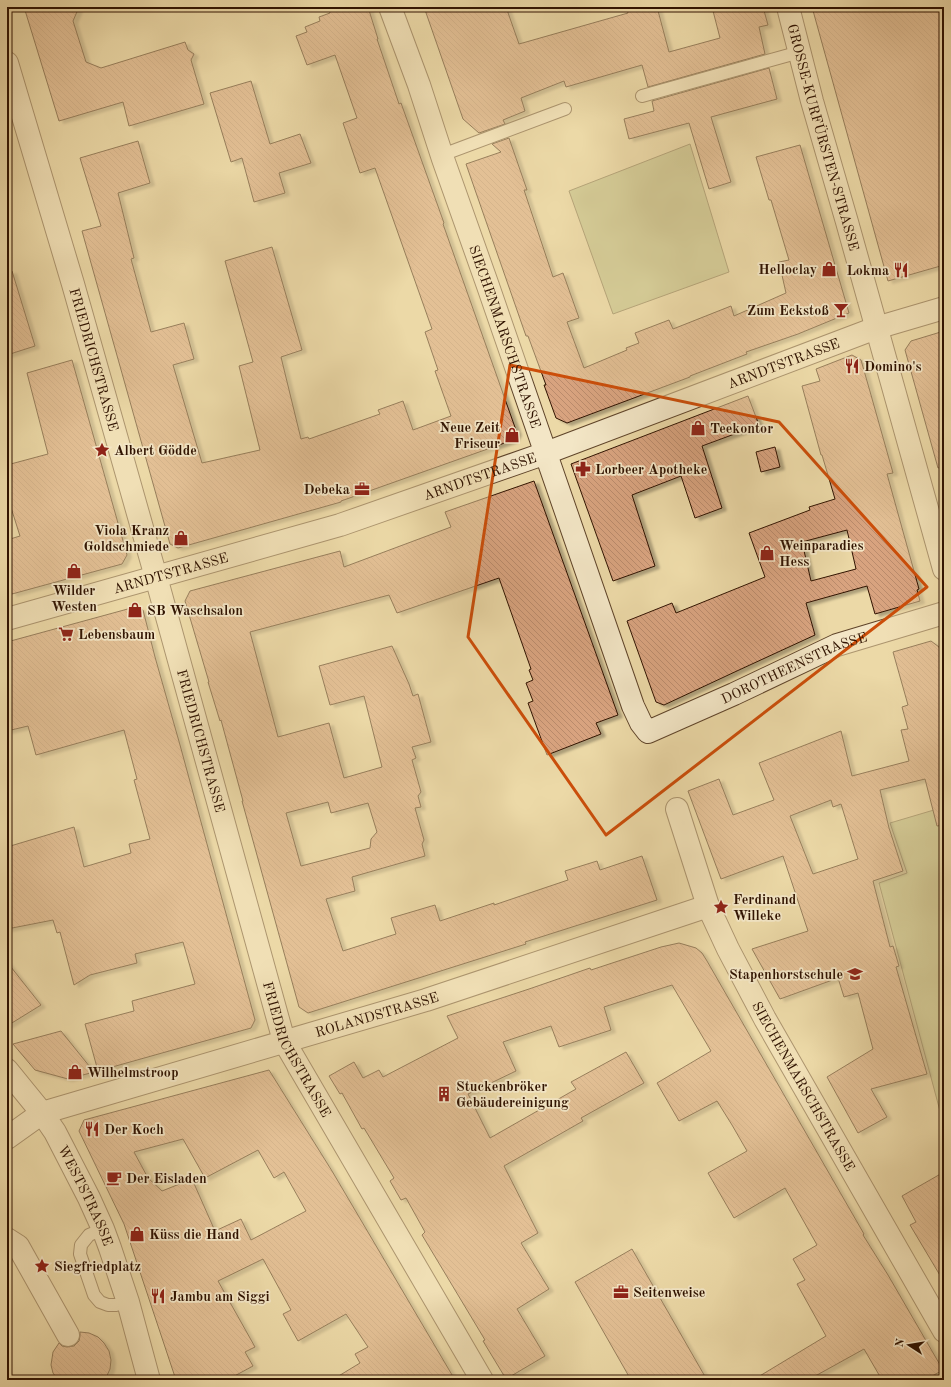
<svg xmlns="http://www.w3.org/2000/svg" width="951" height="1387" viewBox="0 0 951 1387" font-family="'Old Standard TT',serif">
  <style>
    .park { fill: #babe85; stroke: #756843 }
    .building { fill: url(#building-back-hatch); stroke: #301301; fill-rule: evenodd; filter: url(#shadow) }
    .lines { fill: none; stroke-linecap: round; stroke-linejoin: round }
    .lane-casing { stroke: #5f442a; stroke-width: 14 }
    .street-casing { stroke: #5f442a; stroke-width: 24 }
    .lane { stroke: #f3e6c6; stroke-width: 12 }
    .street { stroke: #f3e6c6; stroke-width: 22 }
    .marked { fill: none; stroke: #cc4e0a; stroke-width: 3; stroke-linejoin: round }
    .labels { text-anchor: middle; stroke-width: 3.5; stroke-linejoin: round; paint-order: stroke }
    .street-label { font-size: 14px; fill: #301301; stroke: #f3e6c6 }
    .poi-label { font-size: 14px; font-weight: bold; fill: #301301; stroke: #f3e6c6; text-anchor: start }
  </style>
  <defs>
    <pattern id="building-back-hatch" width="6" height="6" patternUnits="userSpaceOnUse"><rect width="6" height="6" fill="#d8a37f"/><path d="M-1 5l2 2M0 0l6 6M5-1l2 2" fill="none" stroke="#ba8b6c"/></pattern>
    <filter id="shadow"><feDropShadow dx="4.5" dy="2.5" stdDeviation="1" flood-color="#0004"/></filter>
  </defs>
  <rect width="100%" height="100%" fill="#ecd9a7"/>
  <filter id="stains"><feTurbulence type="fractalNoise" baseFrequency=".005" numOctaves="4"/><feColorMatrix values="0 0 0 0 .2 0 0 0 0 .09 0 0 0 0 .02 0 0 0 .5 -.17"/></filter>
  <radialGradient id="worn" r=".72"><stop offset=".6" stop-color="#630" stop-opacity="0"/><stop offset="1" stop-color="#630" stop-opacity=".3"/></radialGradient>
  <g class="park">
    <path d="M690,144L729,272L613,314L569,191Z"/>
    <path d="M944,807V1126L879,883L907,873L890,823Z"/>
  </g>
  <g class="building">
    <path d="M24,7H79L73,21L86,62L101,68L185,42L188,50L194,54L191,60L204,104L129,126L123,102L59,121Z"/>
    <path d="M328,7H368L378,39H377L399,104L401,103L444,223L443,224L517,433L513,440L341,501V502L178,548L170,544L82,231L101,226L80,158L138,141L150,183L118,193L134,258L131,259L151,332L184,323L194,359L173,365L202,463L260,450L239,366L253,362L225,261L272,247L302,350L281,357L301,439L308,437L309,439L380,414L378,410L403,401L413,430L451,416L435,371L438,370L425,332L432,329L375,168L360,173L343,123L357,118L335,55L307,65L296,36L307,32L305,27L320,21L319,17L330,13Z"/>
    <path d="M424,7H506L519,44L628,13L626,7H657L669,52L720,38L712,7H763L768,25L759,27L765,54L648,87L642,65L566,87L564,81L521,98L525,111L503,120L505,124L479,133L463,119Z"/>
    <path d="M812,7H944V265L888,281Z"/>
    <path d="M769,68L777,99L711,117L731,182L709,189L689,123L629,139L624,119L654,111L652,101Z"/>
    <path d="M251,81L270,144L300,134L311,163L279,173L285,193L254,202L242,158L231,162L210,93Z"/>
    <path d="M509,138L527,190H524L553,277L563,273L579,318L567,322L584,368L627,350L626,348L639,343L635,333L669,320L673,329L731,306L734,316L786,293L779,262L789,260L771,200H769L756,157L800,145L849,313L798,334L746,352L747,354L690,376V377L567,423L556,418L544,385H546L528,336H526L466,164L501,152L492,144Z"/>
    <path d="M12,271L35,346L7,355V272Z"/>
    <path d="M944,331V467L938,468L905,350L911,341Z"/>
    <path d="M852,355L861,360L871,395L893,473L887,474L919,589L917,590L920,601L875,614L867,586L806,603L815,635L739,670L664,705L656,702L627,621L672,603L676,613L765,577L749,533L810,510L809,507L835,499L822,455H821L802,386L820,381L816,369ZM847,530L856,569L811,581L802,542Z"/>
    <path d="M72,360L127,555L122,564L12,594L7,577V540L20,536L7,495V465L48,454L27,373Z"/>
    <path d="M748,396L759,425L702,446L722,508L695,518L681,476L632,495L655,566L613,581L571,464Z"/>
    <path d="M775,447L780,467L761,472L756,452Z"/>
    <path d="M534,481L618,715L596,723L601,734L547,755L528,703L533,701L526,683L533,680L529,670L531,669L499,578L397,613L389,595L250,632L278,737L329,723L344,778L382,767L364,696L330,705L319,666L392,646L409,684L413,696L418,694L431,742L412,747L416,758L412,760L421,792L418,796L421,807L415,808L424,840L422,844L425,856L352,877L355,891L326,899L343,951L396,934L391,918L435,905L440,921L494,903V905L568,880L565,871L597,861L600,870L642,856L657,900L525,942L526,944L308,1013L299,1007L242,801H243L221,720L220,721L208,682H209L185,601L190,591L340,551L344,567L451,527L445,512ZM328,802L331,813L368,803L377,832L371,839L370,848L301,866L286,813Z"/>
    <path d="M135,607L143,610L155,657L180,745L255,1020L251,1028L98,1071L85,1024L134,1011L132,1001L195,984L183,942L135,954L137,963L90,975L74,985L60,932L57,933L53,920L7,929V847L74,827L84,867L131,853L129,844L150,839L134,780L137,779L124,730L36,755L28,726L7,731V642Z"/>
    <path d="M931,641L939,647L944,663V825L937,826L925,779L880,790L889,828L903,871L873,881L890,947L893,946L899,966L896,967L927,1074L871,1089L887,1117L858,1133L827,1077L873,1049L858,993L844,997L838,978L780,999L752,949L808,931L783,856L721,879L688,791L719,779L733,815L774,800L759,763L841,731L852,776L909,761L901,730L908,729L902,707L908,705L893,652ZM831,800L833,807L841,804L858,859L813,874L790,816Z"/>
    <path d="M679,943L696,948L702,953L707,961L864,1234L863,1235L888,1275L943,1370L925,1380H882L864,1349L808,1380H753L826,1336L797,1284L805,1280L793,1259L817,1245L785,1188L734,1218L708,1173L747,1151L732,1125L717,1101L679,1121L657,1083L711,1051L672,985L604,1007L611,1030L559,1047L551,1026L503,1042L516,1071L468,1094L490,1138L576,1089L571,1082L626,1052L644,1083L581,1118L583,1121L504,1166L538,1233L521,1243L549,1289L517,1309L545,1356L506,1379L483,1341L485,1340L422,1235L425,1232L406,1198L401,1200L390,1181L394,1178L364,1128L362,1129L342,1093L340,1094L329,1076L354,1062L363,1078L379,1070L383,1077L458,1038L447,1016L529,989L590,968L591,970L661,947Z"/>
    <path d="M7,962L41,1005L7,1026Z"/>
    <path d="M61,1031L94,1072L68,1079L35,1070L13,1044Z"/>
    <path d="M269,1070L332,1171L455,1380H332L360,1363L355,1354L368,1347L346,1314L298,1341L283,1314L291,1310L263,1259L218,1281L255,1347L245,1352L253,1366L227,1380H176L124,1224L79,1131L84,1120ZM183,1139L205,1178L258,1150L274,1178L284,1172L306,1211L251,1240L241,1219L215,1231L192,1179L162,1191L148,1178L134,1152Z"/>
    <path d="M944,1172V1282L910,1225L916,1222L902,1196Z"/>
    <path d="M632,1249L707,1380H631L575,1282Z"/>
    <path d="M80,1332L89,1333L98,1337L104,1343L109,1351L111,1360L110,1369L105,1380H58L53,1373L51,1365L53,1352L59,1343L62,1346L67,1347L74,1346L79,1341L80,1336Z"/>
  </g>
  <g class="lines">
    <g class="lane-casing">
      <g id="lane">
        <path d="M642,96L800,52"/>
        <path d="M442,155L565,109"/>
        <path d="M103,1229L89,1235L81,1245L80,1254L94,1295L100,1302L108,1305H116L128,1302"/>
      </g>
    </g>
    <g class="street-casing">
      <g id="street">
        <path id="s1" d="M390,7L419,85L443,159L488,286L633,706L641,723L648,732L734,694L837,645L944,613"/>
        <path id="s2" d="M788,7L812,101L847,222L944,569"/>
        <path id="s3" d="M7,63L73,284L156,577L284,1041L482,1380"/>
        <path id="s4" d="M7,619L340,525L546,453L876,328L944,308"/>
        <path id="s5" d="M677,809L708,906L728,949L765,1019L944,1331"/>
        <path id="s6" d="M7,1070L42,1113L55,1132L89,1198L103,1229L110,1248L128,1302L149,1380"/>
        <path id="s7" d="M7,1138L42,1113L426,1000L708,906"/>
        <path d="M7,1239L18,1246L68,1335"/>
      </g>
    </g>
    <use href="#lane" class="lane"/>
    <use href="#street" class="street"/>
  </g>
  <path d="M0 0H951V1387H0ZM510,365L779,422L927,587L606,835L468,637Z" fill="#ecd9a7" fill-opacity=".55" fill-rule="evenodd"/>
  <path class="marked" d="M510,365L779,422L927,587L606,835L468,637Z"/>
  <defs>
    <g id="shop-bare" transform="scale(1.2)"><path d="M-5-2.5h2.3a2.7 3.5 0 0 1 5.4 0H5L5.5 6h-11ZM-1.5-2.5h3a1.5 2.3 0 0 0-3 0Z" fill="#8f2418" stroke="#f3e6c6" stroke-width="2.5" paint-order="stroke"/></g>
    <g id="restaurant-bare" transform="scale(1.2)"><path d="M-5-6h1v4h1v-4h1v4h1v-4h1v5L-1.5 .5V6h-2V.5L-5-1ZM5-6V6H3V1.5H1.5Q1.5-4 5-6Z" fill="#8f2418" stroke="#f3e6c6" stroke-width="2.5" paint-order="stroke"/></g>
    <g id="bar-bare" transform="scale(1.2)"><path d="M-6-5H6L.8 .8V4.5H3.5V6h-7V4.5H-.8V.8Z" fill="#8f2418" stroke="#f3e6c6" stroke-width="2.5" paint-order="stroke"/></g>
    <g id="sight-bare" transform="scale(1.2)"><path d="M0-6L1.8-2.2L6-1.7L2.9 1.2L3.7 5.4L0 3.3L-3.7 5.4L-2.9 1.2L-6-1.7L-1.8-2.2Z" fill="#8f2418" stroke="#f3e6c6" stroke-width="2.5" paint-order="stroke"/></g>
    <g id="pharmacy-bare" transform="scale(1.2)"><path d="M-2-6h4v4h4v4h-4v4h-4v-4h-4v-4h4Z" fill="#8f2418" stroke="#f3e6c6" stroke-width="2.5" paint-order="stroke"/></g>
    <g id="office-bare" transform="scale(1.2)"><path d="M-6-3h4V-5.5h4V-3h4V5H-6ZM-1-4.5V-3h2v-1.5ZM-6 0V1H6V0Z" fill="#8f2418" stroke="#f3e6c6" stroke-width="2.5" paint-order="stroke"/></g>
    <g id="supermarket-bare" transform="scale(1.2)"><path d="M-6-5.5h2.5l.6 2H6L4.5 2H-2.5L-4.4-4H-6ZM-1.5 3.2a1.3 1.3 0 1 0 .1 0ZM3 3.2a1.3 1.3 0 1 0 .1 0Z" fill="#8f2418" stroke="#f3e6c6" stroke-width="2.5" paint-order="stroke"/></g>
    <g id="school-bare" transform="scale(1.2)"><path d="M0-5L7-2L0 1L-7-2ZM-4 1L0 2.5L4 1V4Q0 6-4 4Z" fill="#8f2418" stroke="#f3e6c6" stroke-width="2.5" paint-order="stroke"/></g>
    <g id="building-bare" transform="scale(1.2)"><path d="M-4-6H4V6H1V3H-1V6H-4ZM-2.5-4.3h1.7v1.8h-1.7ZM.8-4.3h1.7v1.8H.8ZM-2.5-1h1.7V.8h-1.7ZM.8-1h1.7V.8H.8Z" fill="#8f2418" stroke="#f3e6c6" stroke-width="2.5" paint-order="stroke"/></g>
    <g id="cafe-bare" transform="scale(1.2)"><path d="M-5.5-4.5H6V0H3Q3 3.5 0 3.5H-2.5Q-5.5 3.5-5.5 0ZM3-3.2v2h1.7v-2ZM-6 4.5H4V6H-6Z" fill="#8f2418" stroke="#f3e6c6" stroke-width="2.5" paint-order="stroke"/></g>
  </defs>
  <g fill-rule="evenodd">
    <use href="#shop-bare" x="829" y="269"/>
    <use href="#restaurant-bare" x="901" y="270"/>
    <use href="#bar-bare" x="841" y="310"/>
    <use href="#restaurant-bare" x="852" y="366"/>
    <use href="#shop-bare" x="698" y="428"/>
    <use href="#shop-bare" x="512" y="435"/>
    <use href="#sight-bare" x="102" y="450"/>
    <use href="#pharmacy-bare" x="583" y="469"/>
    <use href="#office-bare" x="362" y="489"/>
    <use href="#shop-bare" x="181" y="538"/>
    <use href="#shop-bare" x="767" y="553"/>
    <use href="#shop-bare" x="74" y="571"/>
    <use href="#shop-bare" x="135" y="610"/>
    <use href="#supermarket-bare" x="66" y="634"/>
    <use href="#sight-bare" x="721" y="907"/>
    <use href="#school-bare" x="855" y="974"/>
    <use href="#shop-bare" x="75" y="1072"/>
    <use href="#building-bare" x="444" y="1094"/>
    <use href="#restaurant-bare" x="92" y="1129"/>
    <use href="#cafe-bare" x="114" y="1178"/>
    <use href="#shop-bare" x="137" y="1234"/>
    <use href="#sight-bare" x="42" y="1266"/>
    <use href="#office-bare" x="621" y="1292"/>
    <use href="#restaurant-bare" x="158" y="1296"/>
  </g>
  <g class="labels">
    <g class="street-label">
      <text dy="5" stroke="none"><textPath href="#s2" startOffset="135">GROSSE-KURFÜRSTEN-STRASSE</textPath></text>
      <text dy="5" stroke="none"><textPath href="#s1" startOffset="349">SIECHENMARSCHSTRASSE</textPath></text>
      <text dy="5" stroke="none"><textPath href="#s3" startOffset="309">FRIEDRICHSTRASSE</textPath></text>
      <text dy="5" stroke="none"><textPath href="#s4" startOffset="818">ARNDTSTRASSE</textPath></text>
      <text dy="5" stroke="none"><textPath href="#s4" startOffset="494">ARNDTSTRASSE</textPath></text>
      <text dy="5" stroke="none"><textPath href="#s4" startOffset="170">ARNDTSTRASSE</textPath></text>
      <text dy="5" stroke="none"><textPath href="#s1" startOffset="930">DOROTHEENSTRASSE</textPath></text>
      <text dy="5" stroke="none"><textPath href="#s3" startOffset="705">FRIEDRICHSTRASSE</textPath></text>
      <text dy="5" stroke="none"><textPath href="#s7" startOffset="392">ROLANDSTRASSE</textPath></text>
      <text dy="5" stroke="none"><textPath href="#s3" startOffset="1029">FRIEDRICHSTRASSE</textPath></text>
      <text dy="5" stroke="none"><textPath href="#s5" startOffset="306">SIECHENMARSCHSTRASSE</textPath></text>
      <text dy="5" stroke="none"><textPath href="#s6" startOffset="149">WESTSTRASSE</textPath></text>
    </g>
    <g class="poi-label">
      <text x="817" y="274" text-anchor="end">Helloclay</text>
      <text x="889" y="275" text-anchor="end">Lokma</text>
      <text x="829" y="315" text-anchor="end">Zum Eckstoß</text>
      <text x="864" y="371">Domino's</text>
      <text x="500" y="432" text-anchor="end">Neue Zeit<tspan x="500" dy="16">Friseur</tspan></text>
      <text x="710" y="433">Teekontor</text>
      <text x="114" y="455">Albert Gödde</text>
      <text x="595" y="474">Lorbeer Apotheke</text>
      <text x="350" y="494" text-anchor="end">Debeka</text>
      <text x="169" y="535" text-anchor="end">Viola Kranz<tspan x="169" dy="16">Goldschmiede</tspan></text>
      <text x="779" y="550">Weinparadies<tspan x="779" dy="16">Hess</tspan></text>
      <text x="74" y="595" text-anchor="middle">Wilder<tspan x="74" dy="16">Westen</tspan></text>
      <text x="147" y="615">SB Waschsalon</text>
      <text x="78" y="639">Lebensbaum</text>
      <text x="733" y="904">Ferdinand<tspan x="733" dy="16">Willeke</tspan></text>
      <text x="843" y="979" text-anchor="end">Stapenhorstschule</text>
      <text x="87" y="1077">Wilhelmstroop</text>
      <text x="456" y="1091">Stuckenbröker<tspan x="456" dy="16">Gebäudereinigung</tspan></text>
      <text x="104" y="1134">Der Koch</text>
      <text x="126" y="1183">Der Eisladen</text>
      <text x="149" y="1239">Küss die Hand</text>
      <text x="54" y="1271">Siegfriedplatz</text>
      <text x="633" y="1297">Seitenweise</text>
      <text x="170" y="1301">Jambu am Siggi</text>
    </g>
  </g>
  <rect width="951" height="1387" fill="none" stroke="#ecd9a7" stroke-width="24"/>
  <rect x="8" y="8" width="935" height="1371" fill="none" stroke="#301301" stroke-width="2"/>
  <rect x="12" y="12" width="927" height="1363" fill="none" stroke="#301301"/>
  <g transform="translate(909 1345) rotate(282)" stroke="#f3e6c6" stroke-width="3" paint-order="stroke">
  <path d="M0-3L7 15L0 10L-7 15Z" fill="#301301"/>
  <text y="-6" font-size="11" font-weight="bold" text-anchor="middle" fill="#301301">N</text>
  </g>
  <rect width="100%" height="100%" filter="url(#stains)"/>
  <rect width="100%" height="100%" fill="url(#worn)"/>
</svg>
